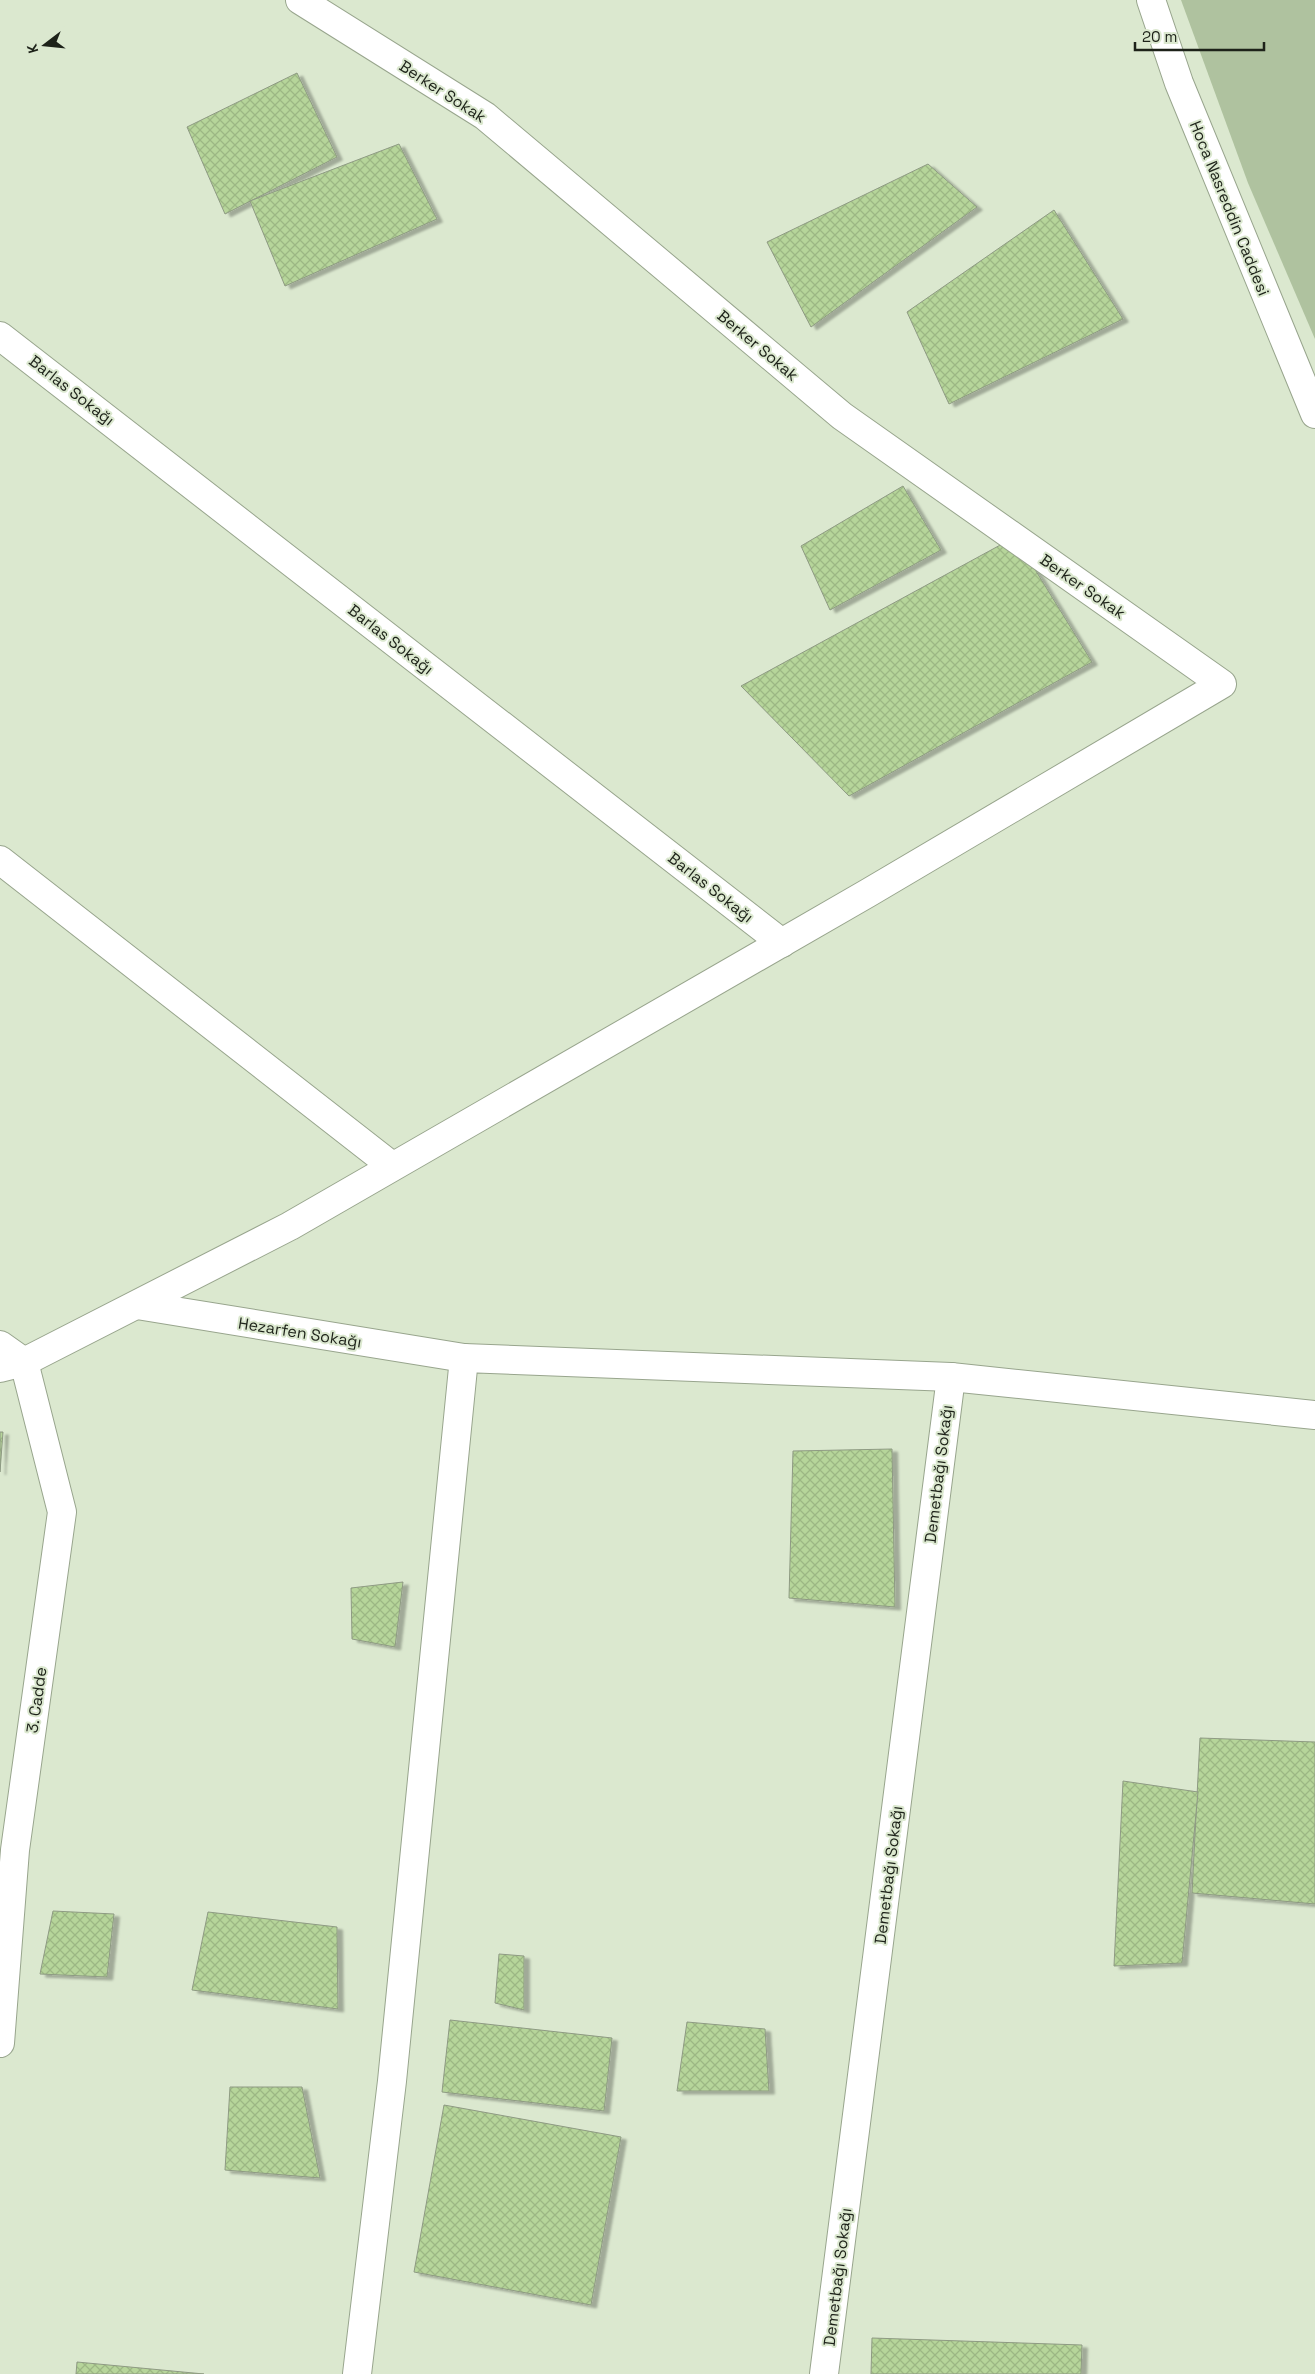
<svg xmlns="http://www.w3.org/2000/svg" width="1315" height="2374" viewBox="0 0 1315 2374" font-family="'Space Grotesk',sans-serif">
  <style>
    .green { fill: #afc29f }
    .building { fill: url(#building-cross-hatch); stroke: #8e9a83; filter: url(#shadow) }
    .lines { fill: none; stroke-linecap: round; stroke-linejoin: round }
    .minor-casing { stroke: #98a58d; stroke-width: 30 }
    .major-casing { stroke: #98a58d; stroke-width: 30 }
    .minor { stroke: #fff; stroke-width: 28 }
    .major { stroke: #fff; stroke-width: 28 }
    .labels { text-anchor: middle; stroke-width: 4; stroke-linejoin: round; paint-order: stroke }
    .street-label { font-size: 16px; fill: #1d2219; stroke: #dbe8cf }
  </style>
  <defs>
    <pattern id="building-cross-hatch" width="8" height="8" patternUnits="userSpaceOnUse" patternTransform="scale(1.25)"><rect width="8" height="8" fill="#b6d59a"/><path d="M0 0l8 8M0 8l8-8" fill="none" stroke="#9cb784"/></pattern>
    <filter id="shadow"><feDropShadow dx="5.5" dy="3" stdDeviation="1" flood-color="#0004"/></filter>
  </defs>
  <rect width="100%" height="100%" fill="#dbe8cf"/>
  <path class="green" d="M1181,0H1315V339L1248,183Z"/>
  <g class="building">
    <path d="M297,73L337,157L225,214L187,127Z"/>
    <path d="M399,144L437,219L285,286L250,201Z"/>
    <path d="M928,164L977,207L811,327L767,242Z"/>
    <path d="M1054,210L1123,319L949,404L907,312Z"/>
    <path d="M903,486L941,550L830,610L801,546Z"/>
    <path d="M1015,537L1092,662L849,796L741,686Z"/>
    <path d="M0,1432H3L0,1472Z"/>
    <path d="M892,1449L895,1607L789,1598L793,1451Z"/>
    <path d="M403,1582L395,1647L352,1639L351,1588Z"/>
    <path d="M1200,1738L1315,1742V1904L1192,1893Z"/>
    <path d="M1123,1781L1198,1792L1182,1963L1114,1966Z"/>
    <path d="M53,1911L114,1914L107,1977L40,1974Z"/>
    <path d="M208,1912L337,1927L338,2009L192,1990Z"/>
    <path d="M499,1954L524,1956V2010L495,2003Z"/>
    <path d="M450,2020L612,2038L604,2111L442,2092Z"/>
    <path d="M687,2022L765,2029L769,2091H677Z"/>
    <path d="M230,2087H302L320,2178L225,2170Z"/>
    <path d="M444,2105L621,2137L591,2305L414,2272Z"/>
    <path d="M872,2338L1082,2345L1081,2374H871Z"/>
    <path d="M77,2362L204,2374H76Z"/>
  </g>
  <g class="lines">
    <g class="minor-casing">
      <g id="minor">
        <path d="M0,336L782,943"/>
        <path d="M0,860L392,1166"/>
        <path d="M137,1305L464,1358"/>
        <path d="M0,1345L24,1362L62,1512L15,1850L0,2043"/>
        <path d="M0,1368L24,1362L290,1226L868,893L1222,684L842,416L485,116L300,0"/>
        <path d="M357,2374L392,2081L464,1358L951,1377L1315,1415"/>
        <path d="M824,2374L951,1377"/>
      </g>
    </g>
    <g class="major-casing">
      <path id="major" d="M1151,0L1179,83L1315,414"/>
    </g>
    <use href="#minor" class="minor"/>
    <use href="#major" class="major"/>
  </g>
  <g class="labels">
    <g class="street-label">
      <text transform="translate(443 91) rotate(33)" y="6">Berker Sokak</text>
      <text transform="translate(1230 208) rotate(68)" y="6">Hoca Nasreddin Caddesi</text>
      <text transform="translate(758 345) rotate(40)" y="6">Berker Sokak</text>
      <text transform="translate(72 390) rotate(38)" y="6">Barlas Sokağı</text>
      <text transform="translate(1083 586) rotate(35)" y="6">Berker Sokak</text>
      <text transform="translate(391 639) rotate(38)" y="6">Barlas Sokağı</text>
      <text transform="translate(711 887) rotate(38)" y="6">Barlas Sokağı</text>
      <text transform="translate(300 1332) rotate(9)" y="6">Hezarfen Sokağı</text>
      <text transform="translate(938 1474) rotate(-83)" y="6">Demetbağı Sokağı</text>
      <text transform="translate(36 1700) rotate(-82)" y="6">3. Cadde</text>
      <text transform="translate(888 1875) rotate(-83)" y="6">Demetbağı Sokağı</text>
      <text transform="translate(837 2277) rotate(-83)" y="6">Demetbağı Sokağı</text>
    </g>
  </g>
  <g transform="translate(45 45) rotate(254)" stroke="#dbe8cf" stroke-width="4" paint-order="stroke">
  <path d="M0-4L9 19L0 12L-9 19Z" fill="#1d2219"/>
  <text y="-8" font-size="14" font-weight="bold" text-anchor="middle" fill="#1d2219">K</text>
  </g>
  <path d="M1135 42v8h129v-8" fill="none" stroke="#1d2219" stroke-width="2.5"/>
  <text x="1142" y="42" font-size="15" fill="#1d2219" stroke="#dbe8cf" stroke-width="4" paint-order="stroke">20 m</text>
</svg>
